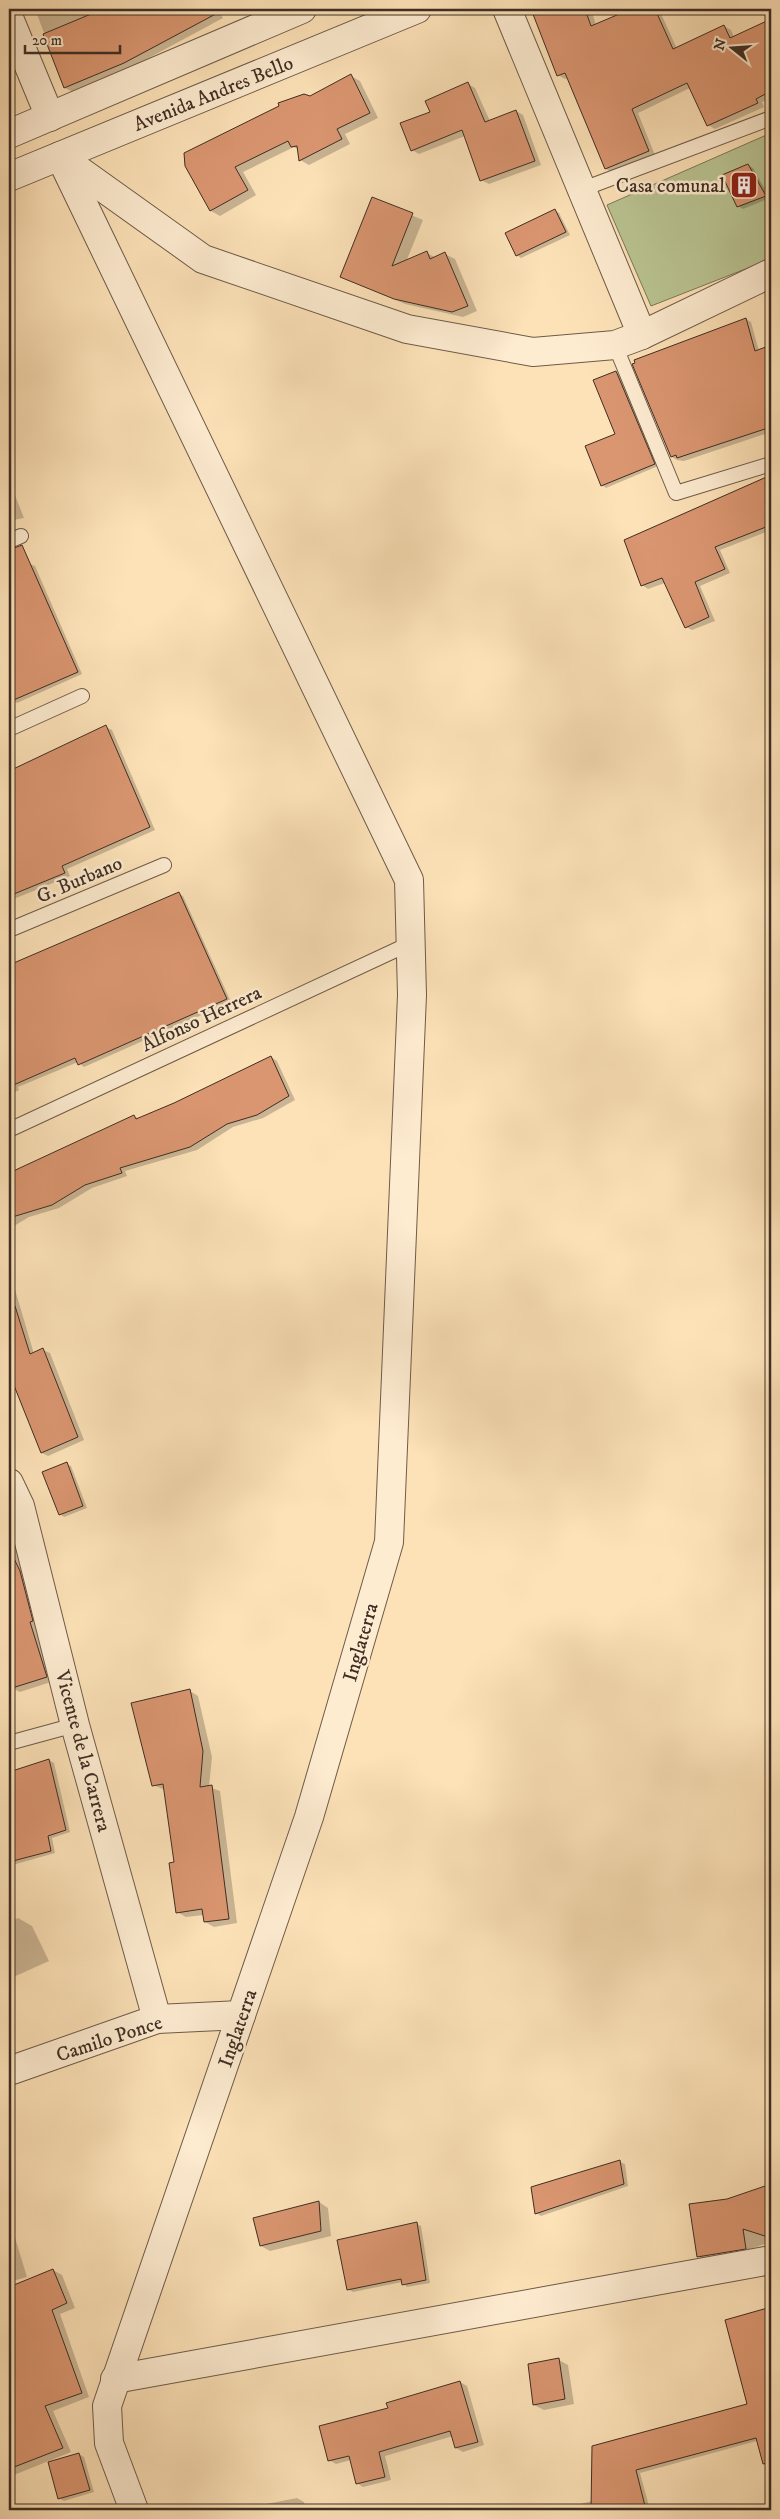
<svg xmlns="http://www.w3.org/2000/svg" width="780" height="2519" viewBox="0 0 780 2519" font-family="'IM FELL DW Pica',serif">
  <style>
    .green { fill: #bac493; stroke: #7c795c }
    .shadow { fill: #0003 }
    .building { fill: #da9671; stroke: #3e2e24 }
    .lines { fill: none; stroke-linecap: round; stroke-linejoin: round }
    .service-casing { stroke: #6e5b49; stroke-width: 16 }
    .minor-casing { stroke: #6e5b49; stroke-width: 30 }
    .service { stroke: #feecd1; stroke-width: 14 }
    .minor { stroke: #feecd1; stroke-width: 28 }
    .labels { text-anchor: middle; stroke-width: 5; stroke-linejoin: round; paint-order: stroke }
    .street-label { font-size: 20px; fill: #3e2e24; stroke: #feecd1 }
    .poi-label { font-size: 20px; fill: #3e2e24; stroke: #feecd1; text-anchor: end }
  </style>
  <rect width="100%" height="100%" fill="#fde2b8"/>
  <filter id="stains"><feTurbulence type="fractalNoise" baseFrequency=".004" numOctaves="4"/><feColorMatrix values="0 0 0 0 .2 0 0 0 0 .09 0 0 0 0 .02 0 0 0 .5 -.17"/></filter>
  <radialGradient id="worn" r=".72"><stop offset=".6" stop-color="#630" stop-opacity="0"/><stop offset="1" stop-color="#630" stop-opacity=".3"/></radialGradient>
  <path class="green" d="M771,133V259L651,306L607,205Z"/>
  <g class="shadow">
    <path d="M35,9H100L102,11L108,9H218L223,18L132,67L73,92L65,88Z"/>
    <path d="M532,9H591L596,25L634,9H659L677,49L724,26L731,30L734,37L771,20V98L762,102L764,107L715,129L708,125L690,88L638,113L655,155L613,173L606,169L568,78L565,79L558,75Z"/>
    <path d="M351,76L360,81L378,118L345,134L350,144L309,165L300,160L299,150L294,147L243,172L256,195L220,216L211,211L186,165Z"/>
    <path d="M468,84L475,88L490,121L516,111L523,115L541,165L489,184L481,180L465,136L419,154L412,150L431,112Z"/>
    <path d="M748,165L753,168L770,198L743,209L738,206Z"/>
    <path d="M373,199L423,220L406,262L427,253L436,258L445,254L455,259L477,311L463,317L405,304L341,276Z"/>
    <path d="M555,211L559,213L570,235L521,258L517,255Z"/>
    <path d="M746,319L751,322L759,351L771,346V432L684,461L677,460L672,457Z"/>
    <path d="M616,372L621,375L658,466L606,488L602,485L616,435Z"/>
    <path d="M771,476V530L720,550L730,573L700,586L715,621L692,630L686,627L665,583L648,589L642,585L626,541Z"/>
    <path d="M9,480L24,518L13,520L14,522L9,525Z"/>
    <path d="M30,564L35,566L82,674L17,703L14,701L9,703V573Z"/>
    <path d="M106,727L112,730L155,830L67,869L70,876L9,901V772Z"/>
    <path d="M178,893L183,896L231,1002L84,1067L78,1062L18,1087L19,1090L9,1095V967Z"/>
    <path d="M271,1057L277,1061L295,1100L263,1118L233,1127L197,1150L125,1171L127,1176L92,1188L59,1208L29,1217L9,1229V1174L134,1116L139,1119L174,1104Z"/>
    <path d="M9,1269L34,1354L43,1350L50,1353L84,1440L48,1456L42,1453L9,1369Z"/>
    <path d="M66,1464L71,1466L87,1508L64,1517L60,1514Z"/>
    <path d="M9,1533L15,1537L54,1681L20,1692L12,1688L9,1678Z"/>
    <path d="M190,1691L198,1696L212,1757L209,1787L220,1791L237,1923L214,1927L205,1922L204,1915L186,1917L177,1912L175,1863L165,1790L153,1785Z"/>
    <path d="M49,1760L54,1763L70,1832L52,1838L55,1853L9,1866V1773Z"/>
    <path d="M18,1918L32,1926L49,1961L9,1979V1922Z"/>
    <path d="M620,2162L625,2164L628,2186L541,2216L536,2213Z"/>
    <path d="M771,2185V2242L750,2249V2251L702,2259L698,2256L728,2200Z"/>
    <path d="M319,2202L328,2208L331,2236L270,2251L261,2246Z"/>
    <path d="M9,2218L27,2277L9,2282Z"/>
    <path d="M417,2224L421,2226L430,2283L407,2287L402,2282L353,2292L348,2289Z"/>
    <path d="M53,2270L62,2275L75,2308L60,2314L89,2397L53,2411L71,2452L9,2477V2394L22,2389Z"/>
    <path d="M761,2315L771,2354V2437L640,2473L650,2510H573L572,2506L592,2501L594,2447L749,2405Z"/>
    <path d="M559,2360L568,2365L574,2404L544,2410L534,2405Z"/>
    <path d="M460,2382L467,2386L484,2445L463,2452L456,2448L453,2436L385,2456L391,2480L363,2487L357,2483L351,2460L336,2464L329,2460L389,2409Z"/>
    <path d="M79,2454L84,2457L94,2492L64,2501L59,2498Z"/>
    <path d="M297,2498L304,2502L306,2510H262L261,2505Z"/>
  </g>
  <g class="building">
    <path d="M103,9H225L124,63L64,88L43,34Z"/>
    <path d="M531,9H585L591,26L631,9H655L673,49L724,25L730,38L771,19V91L756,99L758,103L707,126L687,83L632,109L649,151L605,169L565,73L557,76Z"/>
    <path d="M351,74L370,113L337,129L342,139L299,161L297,146L291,147L288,141L235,167L248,190L210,211L185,166L184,153L279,106L278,103L304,94L310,96Z"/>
    <path d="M468,82L485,122L516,110L535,161L480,181L462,130L411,151L400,123L430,112L425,101Z"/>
    <path d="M748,164L766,196L737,207L722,175Z"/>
    <path d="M372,197L413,213L392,266L427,251L430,259L445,252L468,306L452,312L394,299L340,277Z"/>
    <path d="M555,209L566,232L516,256L505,233Z"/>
    <path d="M746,318L755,351L771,345V427L677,458L676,455L671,457L632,364L635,363L634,360Z"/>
    <path d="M616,371L655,464L601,486L585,446L615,434L593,380Z"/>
    <path d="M771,475V525L715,547L725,569L695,582L709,617L685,628L662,578L641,586L624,540Z"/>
    <path d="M22,545L78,672L9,702V550Z"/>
    <path d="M106,725L150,827L62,866L65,873L9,896V771Z"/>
    <path d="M179,892L227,999L78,1065L75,1058L9,1087V965Z"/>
    <path d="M271,1056L289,1096L257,1115L227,1124L190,1147L120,1168L122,1173L85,1185L52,1205L9,1218V1173L134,1115L136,1119L174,1103Z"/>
    <path d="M15,1306L30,1354L43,1348L78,1437L41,1453L9,1373V1307Z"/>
    <path d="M67,1462L83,1506L59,1515L42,1472Z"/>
    <path d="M9,1548L20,1571L33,1621L30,1622L47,1677L9,1689Z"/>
    <path d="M190,1689L203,1751L200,1787L212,1785L229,1919L204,1922L202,1909L176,1913L169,1863L174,1862L163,1784L152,1786L131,1703Z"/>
    <path d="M49,1759L66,1830L48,1836L51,1851L9,1862V1772Z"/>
    <path d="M620,2160L624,2184L535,2214L531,2187Z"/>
    <path d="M771,2184V2238L743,2229L746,2249L697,2257L689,2204L727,2199Z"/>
    <path d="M319,2201L321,2231L260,2246L253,2218Z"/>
    <path d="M417,2222L426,2280L402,2285L401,2279L347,2290L337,2240Z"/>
    <path d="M53,2269L67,2303L52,2310L82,2393L45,2406L63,2448L9,2469V2287Z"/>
    <path d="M771,2307V2462L763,2464L756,2438L636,2470L646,2510H591L592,2446L747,2404L725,2320Z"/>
    <path d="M559,2358L565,2399L533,2405L528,2364Z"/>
    <path d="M460,2381L478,2442L455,2448L450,2431L379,2452L385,2477L356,2484L349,2456L328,2461L319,2426L388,2408L386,2403Z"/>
    <path d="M79,2453L90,2490L58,2499L48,2462Z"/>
  </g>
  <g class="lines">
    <g class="service-casing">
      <g id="service">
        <path d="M583,189L771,118"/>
        <path d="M615,345L676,493L771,464"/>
        <path d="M9,541L21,536"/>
        <path d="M9,729L82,696"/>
        <path d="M9,930L164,865"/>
        <path d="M9,1130L411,943"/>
        <path d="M9,1743L75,1725"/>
      </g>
    </g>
    <g class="minor-casing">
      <g id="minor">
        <path d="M507,9L642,335"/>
        <path d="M9,18L50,117"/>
        <path d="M9,134L302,9"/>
        <path d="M60,156L409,880L412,995L389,1542L309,1817L107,2406L109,2443L134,2510"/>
        <path d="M63,159L203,259L407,329L533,352L615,345L642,335L771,273"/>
        <path d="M9,177L417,9"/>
        <path d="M9,1483L20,1506L75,1725L157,2019"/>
        <path d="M9,2071L157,2019L241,2015"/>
        <path d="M115,2379L771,2260"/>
      </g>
    </g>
    <use href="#service" class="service"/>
    <use href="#minor" class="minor"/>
  </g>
  <defs>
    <g id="building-square" transform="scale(1.4375)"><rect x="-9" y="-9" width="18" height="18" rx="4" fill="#8f2418" stroke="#feecd1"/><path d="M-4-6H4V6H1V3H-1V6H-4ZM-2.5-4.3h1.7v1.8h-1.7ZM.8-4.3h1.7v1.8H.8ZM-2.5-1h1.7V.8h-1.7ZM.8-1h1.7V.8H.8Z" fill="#fff"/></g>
  </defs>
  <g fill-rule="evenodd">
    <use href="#building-square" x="744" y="185"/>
  </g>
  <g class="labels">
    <g class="street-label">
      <text transform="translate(213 93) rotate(-22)" y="7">Avenida Andres Bello</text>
      <text transform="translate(79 879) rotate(-23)" y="7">G. Burbano</text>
      <text transform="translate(201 1018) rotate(-25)" y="7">Alfonso Herrera</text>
      <text transform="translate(360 1642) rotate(-74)" y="7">Inglaterra</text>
      <text transform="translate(84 1751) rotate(75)" y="7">Vicente de la Carrera</text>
      <text transform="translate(237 2028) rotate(-71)" y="7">Inglaterra</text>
      <text transform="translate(109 2038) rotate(-18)" y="7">Camilo Ponce</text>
    </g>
    <g class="poi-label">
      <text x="725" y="192">Casa comunal</text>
    </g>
  </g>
  <rect width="780" height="2519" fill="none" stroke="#fde2b8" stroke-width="30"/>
  <rect x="10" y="10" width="760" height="2499" fill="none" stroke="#3e2e24" stroke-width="2.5"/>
  <rect x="15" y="15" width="750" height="2489" fill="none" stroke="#3e2e24"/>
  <g transform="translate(732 48) rotate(287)" stroke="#feecd1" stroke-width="4" paint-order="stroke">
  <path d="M0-4L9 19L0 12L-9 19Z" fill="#3e2e24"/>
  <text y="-8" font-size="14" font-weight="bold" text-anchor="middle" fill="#3e2e24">N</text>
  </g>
  <path d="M25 45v8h95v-8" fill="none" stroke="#3e2e24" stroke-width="2.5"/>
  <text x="32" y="45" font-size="15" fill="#3e2e24" stroke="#feecd1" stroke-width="4" paint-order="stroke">20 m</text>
  <rect width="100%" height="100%" filter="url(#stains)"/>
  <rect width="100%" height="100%" fill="url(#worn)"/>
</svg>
